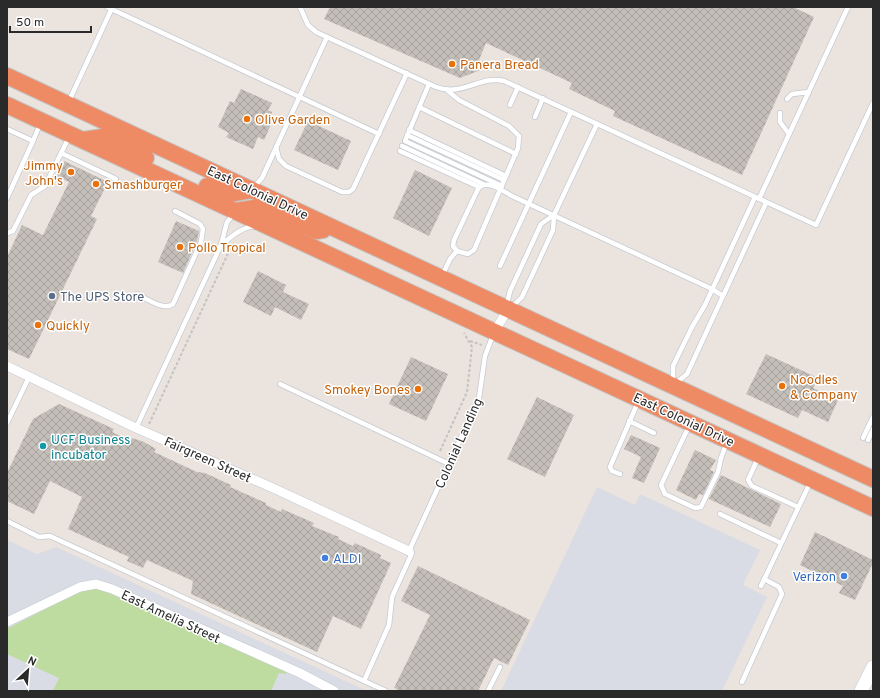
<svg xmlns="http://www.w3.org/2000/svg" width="880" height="698" viewBox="0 0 880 698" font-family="Overpass,sans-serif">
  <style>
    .airport { fill: #d9dce4 }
    .grass { fill: #bedc9f }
    .building { fill: url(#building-cross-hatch) }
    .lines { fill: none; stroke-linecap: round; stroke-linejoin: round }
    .lane-casing { stroke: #c5cad3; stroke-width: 6 }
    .street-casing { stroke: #c5cad3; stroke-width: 10 }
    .secondary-casing { stroke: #c5cad3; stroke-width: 14 }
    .highway-casing { stroke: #c3c3c3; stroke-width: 18 }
    .path { stroke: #c3c3c3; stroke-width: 2; stroke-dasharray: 3 2; stroke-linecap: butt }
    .lane { stroke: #fff; stroke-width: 4.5 }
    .street { stroke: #fff; stroke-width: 9 }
    .secondary { stroke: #fff; stroke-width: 13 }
    .highway { stroke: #ef8b64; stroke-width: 16 }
    .food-dot { fill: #e8710a; stroke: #fff; stroke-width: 1.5 }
    .service-dot { fill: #5c6f8a; stroke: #fff; stroke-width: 1.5 }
    .culture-dot { fill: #0f9aa8; stroke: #fff; stroke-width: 1.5 }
    .shop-dot { fill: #3f7fe0; stroke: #fff; stroke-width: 1.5 }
    .labels { text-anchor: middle; stroke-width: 3; stroke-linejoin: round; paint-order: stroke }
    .food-label { font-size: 13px; fill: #c56008; stroke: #fff; text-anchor: start }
    .street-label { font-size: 13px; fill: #2a2a2a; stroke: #fff }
    .service-label { font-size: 13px; fill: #4e5e75; stroke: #fff; text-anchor: start }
    .culture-label { font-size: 13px; fill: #0d838f; stroke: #fff; text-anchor: start }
    .shop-label { font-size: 13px; fill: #366cbe; stroke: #fff; text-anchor: start }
  </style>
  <defs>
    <pattern id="building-cross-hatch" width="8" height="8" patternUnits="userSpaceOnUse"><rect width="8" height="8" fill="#c4beb9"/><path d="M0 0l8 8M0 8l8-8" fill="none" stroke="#a9a39f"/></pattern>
  </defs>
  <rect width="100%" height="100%" fill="#ebe3de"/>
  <g class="airport">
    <path d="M597,487L635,505L640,494L760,550L743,585L767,597L722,691H501Z"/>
    <path d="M7,540L37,554L56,547L367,691H7Z"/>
  </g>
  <path class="grass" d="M100,587L287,671L286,674L279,673L271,691H53L59,678L7,654V629L74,594L85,590Z"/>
  <g class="building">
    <path d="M330,7H793L814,17L742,175L613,116L615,111L569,89L572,83L486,43L479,60L491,66L460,78L324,19Z"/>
    <path d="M241,89L272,103L268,110L272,112L270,118L273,120L264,140L258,137L253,149L226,137L229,133L218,127L230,101L234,103Z"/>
    <path d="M308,121L351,141L338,170L294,150Z"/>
    <path d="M64,161L108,182L91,216L97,219L29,359L7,349V257L22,225L43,235L69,182L56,176Z"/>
    <path d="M415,170L452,188L429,236L393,218Z"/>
    <path d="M176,221L199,231L197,241L183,273L158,262Z"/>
    <path d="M258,271L286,285L283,292L309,304L301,320L275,307L271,316L243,302Z"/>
    <path d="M766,354L818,378L813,388L838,400L828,422L802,410L798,418L746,394Z"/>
    <path d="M411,357L448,374L426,421L389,404Z"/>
    <path d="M537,397L574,415L545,477L507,459Z"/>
    <path d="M59,404L114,429L112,432L131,441L132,438L144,442L156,449L154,452L197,472L205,473L231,485L230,487L266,503V505L281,512L282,509L314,523L312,526L339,537L338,539L353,546L355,543L381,555L380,558L391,563L361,629L333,616L317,652L191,594L193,581L147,560L143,568L127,561L129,557L68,529L82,497L50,481L34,514L7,501V473L33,419Z"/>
    <path d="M631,435L660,448L644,483L632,478L641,457L624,449Z"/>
    <path d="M695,450L716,460L710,470L714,472L703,495L699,494L696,500L676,490Z"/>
    <path d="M721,475L781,504L770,527L709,499Z"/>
    <path d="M815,532L873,560V563L855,600L839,593L843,586L800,565Z"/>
    <path d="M418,566L530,620L508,665L494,658L478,691H401L394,688L430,615L401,601Z"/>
  </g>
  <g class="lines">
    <g class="lane-casing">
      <g id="lane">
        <path d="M107,7L379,134"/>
        <path d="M300,7L308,25L316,32L436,87C463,97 480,75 504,81L816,225L873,103"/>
        <path d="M429,84L405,141L502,186"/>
        <path d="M448,91L459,100L509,126L519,136L518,148L474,250L468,254L457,251L453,246L454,240L478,189C486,178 503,191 512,196L712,289L723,296"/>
        <path d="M787,99L792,94L809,92"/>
        <path d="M69,101L112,8"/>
        <path d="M510,105L518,87"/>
        <path d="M419,107L516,154"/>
        <path d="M780,113V122L789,134"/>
        <path d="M535,117L543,98"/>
        <path d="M7,129L33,141L7,198"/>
        <path d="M409,130L506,176"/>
        <path d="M407,135L504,180"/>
        <path d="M33,141L40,124"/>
        <path d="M402,146L483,184"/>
        <path d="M276,147L279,159L286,166L342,192H349L353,189L407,73"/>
        <path d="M400,151L479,187"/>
        <path d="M61,153L116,179"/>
        <path d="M253,188L262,178L327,37"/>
        <path d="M759,199L848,7"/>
        <path d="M7,233L13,231L31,195L45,186L69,137"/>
        <path d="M221,245C231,237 241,227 256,226"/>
        <path d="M500,266L571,112"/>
        <path d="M442,276L450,259L457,251"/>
        <path d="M137,294C147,299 164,311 173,304L201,242L203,229L200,224L175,211"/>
        <path d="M507,304L510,291L541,224L554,215"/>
        <path d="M512,307L522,297L553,230L554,215L597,124"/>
        <path d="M673,382V366L692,327L705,305L755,197"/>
        <path d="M676,383L687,374L766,203"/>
        <path d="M280,384L449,464"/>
        <path d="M629,421L654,433"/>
        <path d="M7,423L29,377"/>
        <path d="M689,426L661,485L665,494L695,508L701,507L718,472L721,458L727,442"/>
        <path d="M136,428L221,245L227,222L234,214"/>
        <path d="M863,438L873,417"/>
        <path d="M868,440L873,429"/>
        <path d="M758,458L748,480L752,486L798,507"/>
        <path d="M620,474L612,471L610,467L638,402"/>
        <path d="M720,514L781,543"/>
        <path d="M7,521L39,537L50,536L386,691"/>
        <path d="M409,551L479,398L485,356L493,335"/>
        <path d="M761,586L810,483"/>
        <path d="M364,681L389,625L392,597L412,553"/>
        <path d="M742,682L782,594L779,587L764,579"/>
        <path d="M488,691L500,667"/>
      </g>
    </g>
    <g class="street-casing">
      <g id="street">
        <path d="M495,331L508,309"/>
        <path d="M7,366L136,428L273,488L409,551"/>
        <path d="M7,622L80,587L96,584L112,589L300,673L334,691"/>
      </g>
    </g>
    <g class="secondary-casing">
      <path id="secondary" d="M861,691L873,667"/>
    </g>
    <g class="highway-casing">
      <g id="highway">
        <path d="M7,76L873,479"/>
        <path d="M7,105L873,508"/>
        <path d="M83,140L103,137L146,158"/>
        <path d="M207,186L225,195L252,190"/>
        <path d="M236,211L260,207L316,231L323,230"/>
      </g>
    </g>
    <g class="path">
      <path d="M470,341L482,345"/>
      <path d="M149,424L231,247"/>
      <path d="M440,451L467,392L472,347L464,333"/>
    </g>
    <use href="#lane" class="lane"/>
    <use href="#street" class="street"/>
    <use href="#secondary" class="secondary"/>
    <use href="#highway" class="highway"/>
  </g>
  <g class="food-dot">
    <circle cx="452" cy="64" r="4"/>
    <circle cx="247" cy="119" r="4"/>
    <circle cx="71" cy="172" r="4"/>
    <circle cx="96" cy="184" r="4"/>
    <circle cx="180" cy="247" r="4"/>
    <circle cx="38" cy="325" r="4"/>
    <circle cx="782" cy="386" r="4"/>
    <circle cx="418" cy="389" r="4"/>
  </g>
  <circle class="service-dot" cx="52" cy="296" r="4"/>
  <circle class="culture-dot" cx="43" cy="446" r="4"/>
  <g class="shop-dot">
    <circle cx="325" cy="558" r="4"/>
    <circle cx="844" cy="576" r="4"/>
  </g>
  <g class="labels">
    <g class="food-label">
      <text x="460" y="69">Panera Bread</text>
      <text x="255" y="124">Olive Garden</text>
      <text x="63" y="170" text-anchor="end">Jimmy<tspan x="63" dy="15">John's</tspan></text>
      <text x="104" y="189">Smashburger</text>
      <text x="188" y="252">Pollo Tropical</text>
      <text x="46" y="330">Quickly</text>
      <text x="790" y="384">Noodles<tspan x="790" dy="15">&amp; Company</tspan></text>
      <text x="410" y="394" text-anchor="end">Smokey Bones</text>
    </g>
    <g class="street-label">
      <text transform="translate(258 192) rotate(25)" y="5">East Colonial Drive</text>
      <text transform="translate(684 419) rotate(25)" y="5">East Colonial Drive</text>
      <text transform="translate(458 443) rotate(-66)" y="5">Colonial Landing</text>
      <text transform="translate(208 459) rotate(24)" y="5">Fairgreen Street</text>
      <text transform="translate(171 616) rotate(25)" y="5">East Amelia Street</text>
    </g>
    <g class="service-label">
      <text x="60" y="301">The UPS Store</text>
    </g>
    <g class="culture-label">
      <text x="51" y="444">UCF Business<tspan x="51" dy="15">incubator</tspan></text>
    </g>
    <g class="shop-label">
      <text x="333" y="563">ALDI</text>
      <text x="836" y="581" text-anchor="end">Verizon</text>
    </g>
  </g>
  <rect width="880" height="698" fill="none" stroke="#2a2a2a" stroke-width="16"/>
  <g transform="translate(28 670) rotate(26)" stroke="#ffffff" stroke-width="3" paint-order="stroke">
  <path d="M0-3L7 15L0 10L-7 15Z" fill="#2a2a2a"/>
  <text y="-6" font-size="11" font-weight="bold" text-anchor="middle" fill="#2a2a2a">N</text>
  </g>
  <path d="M10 26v6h81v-6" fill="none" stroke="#2a2a2a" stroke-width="2"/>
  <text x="16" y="26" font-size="12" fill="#2a2a2a" stroke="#ffffff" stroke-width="3" paint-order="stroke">50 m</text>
</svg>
